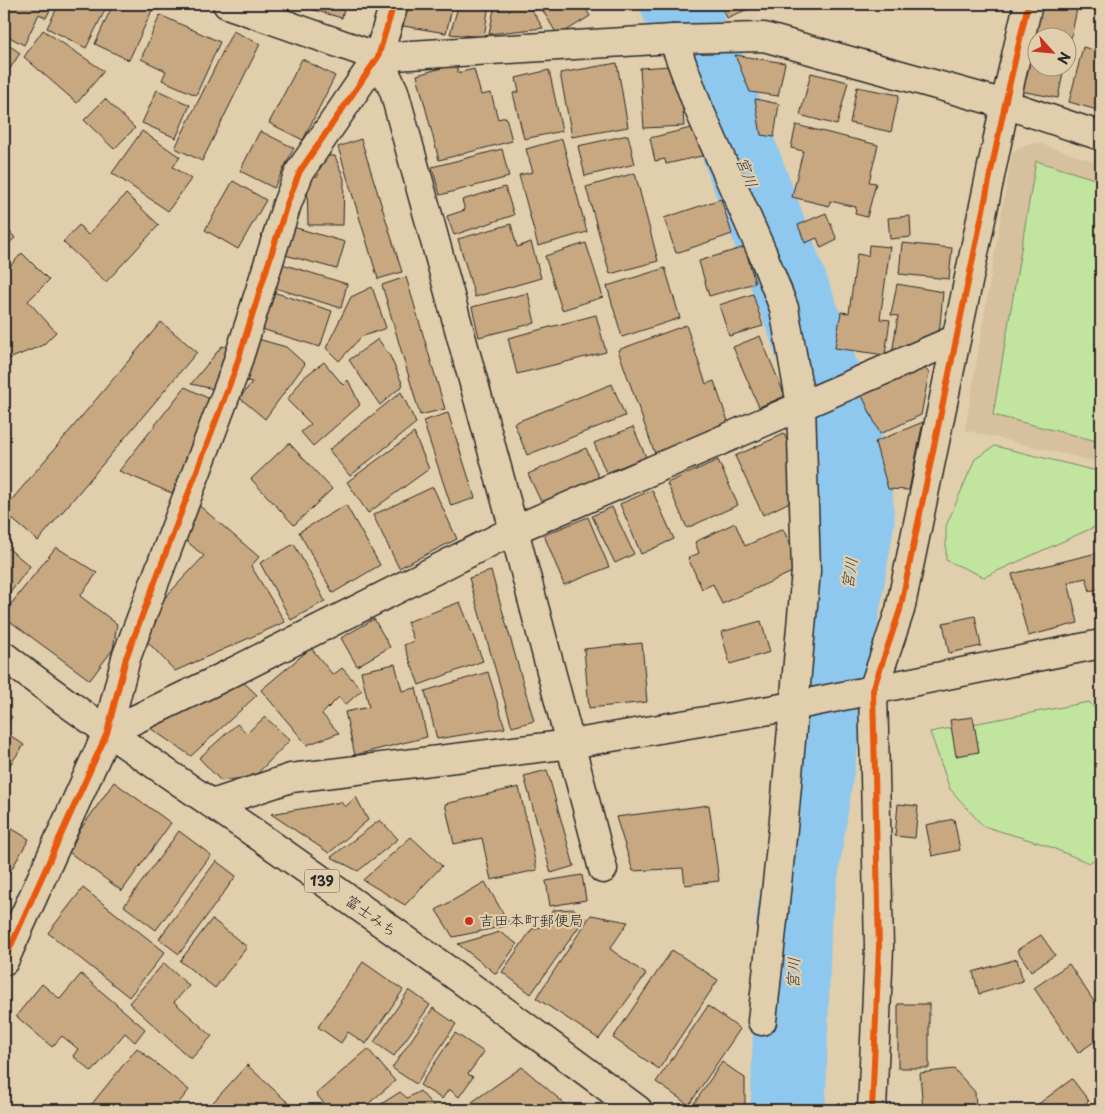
<svg xmlns="http://www.w3.org/2000/svg" width="1105" height="1114" viewBox="0 0 1105 1114" font-family="'Playpen Sans','Klee One',sans-serif">
  <style>
    .built { fill: #d6c09d }
    .green { fill: #c1e59f; stroke: #768865 }
    .lines { fill: none; stroke-linecap: round; stroke-linejoin: round }
    .river { stroke: #8fc8ee; stroke-width: 75 }
    .building { fill: #c8a881; stroke: #2b2b2b }
    .minor-casing { stroke: #2b2b2b; stroke-width: 31 }
    .highway-casing { stroke: #2b2b2b; stroke-width: 31 }
    .minor { stroke: #e1ceac; stroke-width: 28 }
    .highway { stroke: #e1ceac; stroke-width: 28 }
    .cycleway-casing { stroke: #e1ceac; stroke-width: 9 }
    .cycleway { stroke: #e8590c; stroke-width: 6 }
    .poi-dot { fill: #c8321e; stroke: #e1ceac; stroke-width: 2 }
    .labels { text-anchor: middle; stroke-width: 4.5; stroke-linejoin: round; paint-order: stroke }
    .shield { fill: #e1ceac; stroke: #625c52; stroke-width: 1 }
    .shield-label { font-size: 14px; font-weight: bold; fill: #2b2b2b }
    .street-label { font-size: 15px; fill: #2b2b2b; stroke: #e1ceac }
    .poi-label { font-size: 15px; fill: #2b2b2b; stroke: #e1ceac; text-anchor: start }
    .water-label { font-size: 16px; font-style: italic; fill: #3a4348; stroke: #e1ceac }
  </style>
  <rect width="100%" height="100%" fill="#e1ceac"/>
  <filter id="ink" filterUnits="userSpaceOnUse"><feTurbulence type="fractalNoise" baseFrequency=".02" numOctaves="2"/><feDisplacementMap in="SourceGraphic" scale="10" xChannelSelector="R" yChannelSelector="G"/><feConvolveMatrix kernelMatrix="1 2 1 2 8 2 1 2 1" color-interpolation-filters="sRGB"/></filter>
  <g filter="url(#ink)">
    <path class="built" d="M1035,142L1101,164V463L965,430L1012,152Z"/>
    <g class="green">
      <path d="M1036,161L1101,181V442L993,415Z"/>
      <path d="M995,446L1101,472V524L984,577L946,560V526L975,459Z"/>
      <path d="M1089,702L1101,716V854L1089,863L1043,844L983,826L950,789L930,732Z"/>
    </g>
    <g class="lines">
      <g class="river">
        <path d="M678,4L687,23"/>
        <path d="M704,58L805,325L853,469L857,520L829,688L794,918L788,1110"/>
      </g>
    </g>
    <g class="building">
      <path d="M7,4H53L46,18L39,14L24,45L4,34L8,20L4,18V10Z"/>
      <path d="M59,4H108L86,48L47,28Z"/>
      <path d="M113,4H155L129,60L95,44Z"/>
      <path d="M293,4H345L342,18Z"/>
      <path d="M406,4H453L446,33L397,25Z"/>
      <path d="M459,4H489L484,37L450,34Z"/>
      <path d="M495,4H528L543,28L489,34Z"/>
      <path d="M539,4H583L590,16L558,36Z"/>
      <path d="M721,4H760L727,18Z"/>
      <path d="M1039,4H1078L1068,52V38H1038V68H1064L1058,98L1020,91Z"/>
      <path d="M160,15L220,42L196,95L162,80L166,71L141,59Z"/>
      <path d="M43,30L104,71L77,103L24,57Z"/>
      <path d="M233,31L260,44L202,161L175,148Z"/>
      <path d="M4,42L20,53L4,78Z"/>
      <path d="M1083,47L1101,52V111L1069,102Z"/>
      <path d="M735,55L785,63L778,96L750,92Z"/>
      <path d="M302,59L335,76L303,140L269,123Z"/>
      <path d="M617,63L628,127L572,137L560,73Z"/>
      <path d="M456,64L458,73L474,69L481,95L491,93L498,119L506,117L512,141L439,160L417,75Z"/>
      <path d="M671,66L672,82H681L684,126L644,128L640,68Z"/>
      <path d="M549,70L562,131L524,139L513,93L519,92L516,78Z"/>
      <path d="M811,73L848,82L837,125L800,115Z"/>
      <path d="M857,87L899,95L891,132L850,123Z"/>
      <path d="M157,90L190,105L176,138L142,123Z"/>
      <path d="M105,99L135,128L114,149L84,120Z"/>
      <path d="M755,99L779,104L774,137L761,135Z"/>
      <path d="M796,125L878,145L869,182L876,183L867,217L855,214L856,207L830,201L829,206L792,197L803,151L791,148Z"/>
      <path d="M699,126L706,155L666,164L665,159L655,161L650,138Z"/>
      <path d="M142,131L180,157L173,167L191,179L168,211L112,173Z"/>
      <path d="M260,131L294,148L274,188L240,171Z"/>
      <path d="M628,135L635,164L585,176L578,146Z"/>
      <path d="M361,139L402,272L378,279L338,147Z"/>
      <path d="M562,139L587,232L538,246L519,175L533,172L526,149Z"/>
      <path d="M502,149L509,177L440,195L432,167Z"/>
      <path d="M322,156H335L344,179L343,225H308L307,176H318V164Z"/>
      <path d="M635,173L658,261L610,274L586,187Z"/>
      <path d="M233,181L266,200L238,249L205,230Z"/>
      <path d="M505,187L514,215L454,235L447,216L465,210L462,200Z"/>
      <path d="M126,194L159,225L106,282L63,242L79,225L88,235Z"/>
      <path d="M721,199L732,234L676,253L664,218Z"/>
      <path d="M826,213L837,240L821,248L817,238L805,243L798,225Z"/>
      <path d="M910,216L911,237L890,239L888,218Z"/>
      <path d="M4,224L15,238L4,247Z"/>
      <path d="M511,224L517,247L531,242L541,278L475,297L458,239Z"/>
      <path d="M293,227L345,242L337,269L285,255Z"/>
      <path d="M586,243L603,297L562,310L545,256Z"/>
      <path d="M902,243L952,248L949,279L899,274Z"/>
      <path d="M869,245L890,247L880,319L890,320L885,355L835,348L841,312L849,313L857,254L868,256Z"/>
      <path d="M745,247L755,283L709,296L699,261Z"/>
      <path d="M22,253L49,280L28,301L56,332L43,345L4,361V273Z"/>
      <path d="M279,263L347,284L341,308L272,287Z"/>
      <path d="M665,268L680,318L622,337L607,286Z"/>
      <path d="M406,277L445,409L420,415L382,285Z"/>
      <path d="M897,284L943,292L939,336L891,360L898,316L891,315Z"/>
      <path d="M372,287L386,328L361,337L339,361L326,348L351,297Z"/>
      <path d="M270,291L332,311L320,347L258,328Z"/>
      <path d="M528,293L535,323L479,337L472,307Z"/>
      <path d="M753,294L763,326L729,336L719,305Z"/>
      <path d="M596,315L606,352L517,374L508,338Z"/>
      <path d="M161,322L197,352L38,541L4,512V509Z"/>
      <path d="M686,325L706,384L714,381L730,427L655,454L618,350Z"/>
      <path d="M760,336L785,396L759,407L733,347Z"/>
      <path d="M258,339L286,347L305,364L265,419L240,398L252,382L247,381Z"/>
      <path d="M378,339L390,356L403,385L380,405L349,360Z"/>
      <path d="M222,346L229,348L219,390L191,384Z"/>
      <path d="M324,362L343,385L348,380L360,405L313,446L301,432L311,424L287,400L303,378Z"/>
      <path d="M921,364L929,373L921,415L880,434L859,389Z"/>
      <path d="M612,384L625,416L527,455L514,423Z"/>
      <path d="M185,387L216,402L174,494L119,471Z"/>
      <path d="M401,392L416,423L350,476L329,450Z"/>
      <path d="M448,413L475,498L451,506L423,421Z"/>
      <path d="M923,422L909,490L888,489L875,442Z"/>
      <path d="M633,427L646,457L606,473L594,443Z"/>
      <path d="M414,433L429,469L368,513L347,482Z"/>
      <path d="M784,434L794,456L798,498L763,515L735,456Z"/>
      <path d="M289,443L332,489L294,525L251,479Z"/>
      <path d="M586,448L600,480L543,506L528,474Z"/>
      <path d="M718,460L738,505L687,528L667,483Z"/>
      <path d="M433,487L457,539L399,568L373,515Z"/>
      <path d="M652,490L674,539L641,554L620,504Z"/>
      <path d="M195,502L259,557L251,566L285,622L175,671L143,637L158,605L204,556L184,539Z"/>
      <path d="M346,505L380,565L333,593L299,532Z"/>
      <path d="M612,507L634,554L615,563L592,516Z"/>
      <path d="M588,517L609,567L564,585L544,535Z"/>
      <path d="M735,523L745,546L783,529L801,568L722,604L713,584L702,589L688,558L699,553L695,542Z"/>
      <path d="M294,544L325,601L291,620L260,563Z"/>
      <path d="M4,545L30,566L4,601Z"/>
      <path d="M56,547L97,573L80,596L117,624L113,649L90,680L4,617V613Z"/>
      <path d="M1101,552V588L1090,591L1086,578L1068,582L1078,623L1028,636L1012,574Z"/>
      <path d="M491,571L534,721L512,727L469,578Z"/>
      <path d="M460,602L483,661L419,685L404,645L414,641L407,622Z"/>
      <path d="M975,616L981,646L949,653L943,623Z"/>
      <path d="M374,619L390,647L357,666L341,638Z"/>
      <path d="M761,621L770,652L730,664L721,632Z"/>
      <path d="M642,643L647,702L589,708L584,649Z"/>
      <path d="M311,648L333,675L342,668L362,690L345,705L339,697L322,714L339,733L307,745L261,690Z"/>
      <path d="M395,664L402,691L416,688L427,737L355,755L345,712L369,707L361,671Z"/>
      <path d="M488,672L505,728L437,739L425,691Z"/>
      <path d="M239,678L257,695L191,756L147,726Z"/>
      <path d="M4,712L12,717L4,728Z"/>
      <path d="M265,717L290,740L255,776L221,781L199,758L237,724L247,733Z"/>
      <path d="M973,717L979,752L956,756L950,720Z"/>
      <path d="M4,731L24,745L4,773Z"/>
      <path d="M547,770L574,866L551,873L524,776Z"/>
      <path d="M114,782L171,823L122,891L66,850Z"/>
      <path d="M519,787L537,870L491,880L482,838L454,844L445,804Z"/>
      <path d="M356,797L368,820L329,853L271,814L341,802L345,807Z"/>
      <path d="M898,804L918,806L915,838L895,836Z"/>
      <path d="M709,805L719,881L685,885L683,868L633,871L616,817Z"/>
      <path d="M954,819L960,850L932,856L926,825Z"/>
      <path d="M380,820L398,839L358,871L331,857Z"/>
      <path d="M4,824L29,839L4,882Z"/>
      <path d="M179,831L211,855L156,930L124,906Z"/>
      <path d="M411,837L442,866L405,905L363,880Z"/>
      <path d="M216,861L236,876L179,954L159,939Z"/>
      <path d="M582,875L586,900L550,906L546,881Z"/>
      <path d="M485,882L510,925L453,937L436,910Z"/>
      <path d="M83,888L165,952L129,997L48,933Z"/>
      <path d="M574,909L585,918L531,994L502,972L532,929L541,927L553,910Z"/>
      <path d="M591,915L628,922L610,949L646,974L599,1039L536,998Z"/>
      <path d="M212,919L247,947L215,988L180,961Z"/>
      <path d="M500,932L517,944L496,974L458,944Z"/>
      <path d="M1041,935L1055,955L1031,971L1017,950Z"/>
      <path d="M672,950L718,980L659,1069L613,1038Z"/>
      <path d="M1017,959L1023,981L979,994L973,972Z"/>
      <path d="M363,962L403,990L366,1044L348,1032L341,1043L318,1027Z"/>
      <path d="M164,963L189,986L174,1002L212,1036L191,1059L129,1003Z"/>
      <path d="M1069,964L1101,1012V1037L1078,1053L1034,988Z"/>
      <path d="M81,974L145,1029L135,1042L125,1033L92,1072L73,1056L78,1049L62,1036L52,1047L16,1016L42,984L60,999Z"/>
      <path d="M409,990L430,1005L394,1056L374,1042Z"/>
      <rect x="898" y="1004" width="31" height="64"/>
      <path d="M708,1006L740,1029L689,1105L656,1082Z"/>
      <path d="M433,1008L456,1024L416,1084L392,1068Z"/>
      <path d="M455,1033L484,1052L468,1074L473,1077L459,1097L449,1089L442,1099L420,1085Z"/>
      <path d="M137,1048L189,1090L173,1110H87Z"/>
      <path d="M368,1049L395,1081L361,1110H325L328,1108L316,1094Z"/>
      <path d="M722,1062L745,1078V1110H694L691,1108Z"/>
      <path d="M247,1065L296,1110H206Z"/>
      <path d="M522,1067L565,1104L557,1110H476L472,1102Z"/>
      <path d="M954,1069L975,1092L976,1110H923L920,1073Z"/>
      <path d="M1072,1079L1089,1101L1077,1110H1041L1037,1105Z"/>
      <path d="M420,1091L437,1110H372L400,1092L407,1098Z"/>
    </g>
    <g class="lines">
      <g class="minor-casing">
        <g id="minor">
          <path d="M227,4L378,57L673,39L764,37L1005,104L1101,136"/>
          <path d="M673,39L698,107L762,252L784,308L801,405L806,571L784,819L762,1021"/>
          <path d="M378,57L394,91L514,530L603,869"/>
          <path d="M107,733L215,681L514,530L956,339"/>
          <path d="M212,804L291,778L571,744L793,706L1101,644"/>
          <path d="M4,961L107,733L126,658L234,373L287,204L300,171L378,57L394,4"/>
          <path d="M872,1110L879,947L873,690L900,610L1005,104L1028,4"/>
        </g>
      </g>
      <g class="highway-casing">
        <path id="highway" d="M4,656C91,723 183,783 273,846C396,932 518,1020 638,1110"/>
      </g>
      <use href="#minor" class="minor"/>
      <use href="#highway" class="highway"/>
      <g class="cycleway-casing">
        <g id="cycleway">
          <path d="M4,961L107,733L126,658L234,373L287,204L300,171L378,57L394,4"/>
          <path d="M872,1110L879,947L873,690L900,610L1005,104L1028,4"/>
        </g>
      </g>
      <use href="#cycleway" class="cycleway"/>
    </g>
  </g>
  <circle class="poi-dot" cx="469" cy="921" r="5"/>
  <g class="labels">
    <rect class="shield" x="304.5" y="869.5" width="35" height="23" rx="4"/>
    <g class="shield-label">
      <text x="322" y="886">139</text>
    </g>
    <g class="street-label">
      <text transform="translate(371 916) rotate(36)" y="5">富士みち</text>
    </g>
    <g class="poi-label">
      <text x="479" y="926">吉田本町郵便局</text>
    </g>
    <g class="water-label">
      <text transform="translate(747 172) rotate(69)" y="6">宮川</text>
      <text transform="translate(849 573) rotate(-81)" y="6">宮川</text>
      <text transform="translate(793 973) rotate(-88)" y="6">宮川</text>
    </g>
  </g>
  <rect width="1105" height="1114" fill="none" stroke="#e1ceac" stroke-width="20"/>
  <rect x="10" y="10" width="1085" height="1094" fill="none" stroke="#2b2b2b" stroke-width="2" filter="url(#ink)"/>
  <g transform="translate(1052 52) rotate(117)"><circle r="24" fill="#e1ceac" stroke="#988d78"/>
  <path d="M0-4L9 19L0 12L-9 19Z" fill="#c8321e"/>
  <text y="-8" font-size="14" font-weight="bold" text-anchor="middle" fill="#2b2b2b">N</text>
  </g>
</svg>
